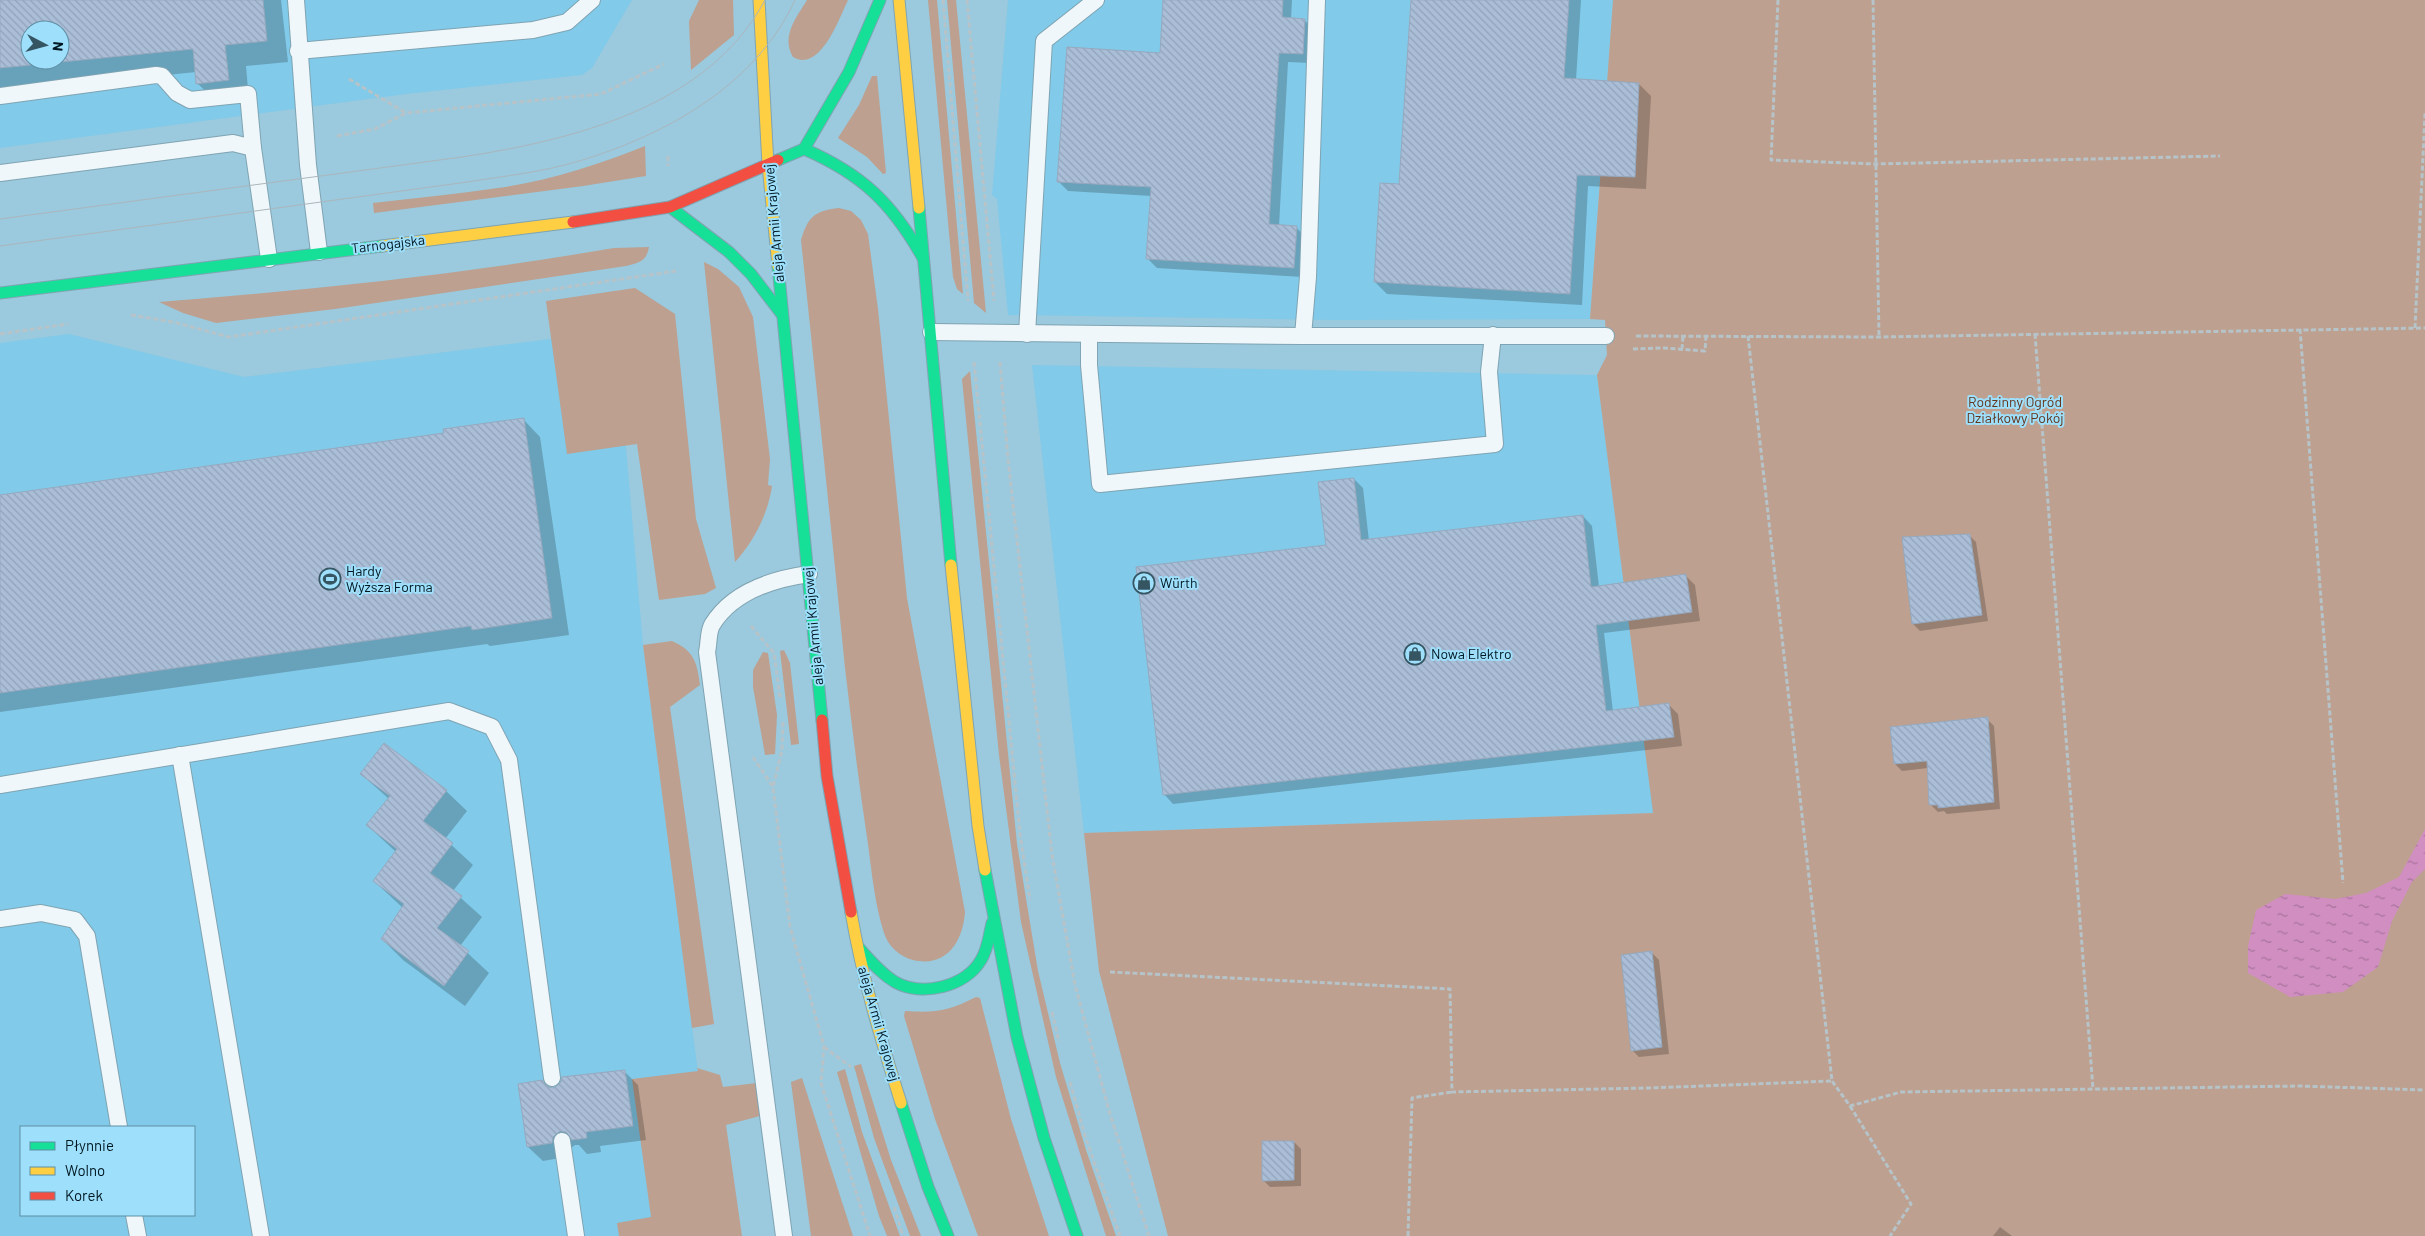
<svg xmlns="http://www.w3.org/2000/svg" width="2425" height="1236" viewBox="0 0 2425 1236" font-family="Barlow,sans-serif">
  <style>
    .built { fill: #81cae9; fill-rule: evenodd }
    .green { fill: #bda08f }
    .water { fill: url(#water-ripples) }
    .shadow { fill: #0003; fill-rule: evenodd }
    .building { fill: url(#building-back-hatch); stroke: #96a9be; fill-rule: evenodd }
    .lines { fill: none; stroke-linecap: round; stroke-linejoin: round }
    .lane-casing { stroke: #7fa4b3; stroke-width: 18 }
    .fast-casing { stroke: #7fa4b3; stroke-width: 13 }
    .slow-casing { stroke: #7fa4b3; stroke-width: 13 }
    .jam-casing { stroke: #7fa4b3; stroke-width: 13 }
    .path { stroke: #b6c3c9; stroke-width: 3; stroke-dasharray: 5 2.5; stroke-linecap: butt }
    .lane { stroke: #f0f7fa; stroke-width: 16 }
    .fast { stroke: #16e098; stroke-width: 11 }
    .slow { stroke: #ffcf43; stroke-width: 11 }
    .jam { stroke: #f24e42; stroke-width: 11 }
    .tram { stroke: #aab6bc; stroke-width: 1 }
    .labels { text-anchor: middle; stroke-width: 4; stroke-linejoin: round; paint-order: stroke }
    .street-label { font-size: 14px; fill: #001721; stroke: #9edffb }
    .park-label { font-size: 14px; fill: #64351d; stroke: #9edffb }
    .poi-label { font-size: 14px; fill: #001721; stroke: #9edffb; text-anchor: start }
  </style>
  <defs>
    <pattern id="water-ripples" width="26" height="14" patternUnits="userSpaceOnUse" patternTransform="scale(1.25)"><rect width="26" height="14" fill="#d18ec1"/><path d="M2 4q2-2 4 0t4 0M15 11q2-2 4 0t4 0" fill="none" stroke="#a7739c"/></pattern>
    <pattern id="building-back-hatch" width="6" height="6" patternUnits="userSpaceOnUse" patternTransform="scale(1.25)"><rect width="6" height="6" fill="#abbed8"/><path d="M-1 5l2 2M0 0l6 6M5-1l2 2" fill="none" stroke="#91a3b9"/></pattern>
  </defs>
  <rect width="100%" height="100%" fill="#9bc9dd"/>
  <g class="built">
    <path d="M0,0H632L592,68L582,75L406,94L0,148ZM30,30H60V60H30Z"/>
    <path d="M1008,0H1613L1590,319L1334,320L1008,315L997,199L992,195Z"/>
    <path d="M616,331L643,645L719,1236H0V343L69,334L244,377ZM21,1127H194V1215H21Z"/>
    <path d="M1032,365L1597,375L1654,813L1084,833Z"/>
  </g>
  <g class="green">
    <path d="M699,0H733L734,35L691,70L689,21Z"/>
    <path d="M807,0H848C839,19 820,73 793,57C781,36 796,18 807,0Z"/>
    <path d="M928,0H937L963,294L957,289L953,277Z"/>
    <path d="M947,0H956L986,313L974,303Z"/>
    <path d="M1613,0H2425V1236H1168L1099,971L1084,833L1653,813L1597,375L1607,355L1605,320L1590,319Z"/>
    <path d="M872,76H877L886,173L883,174L867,157L838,138L859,105Z"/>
    <path d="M645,146L646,176L583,186L374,213L373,203C414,198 457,194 498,188C548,181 598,165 645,146Z"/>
    <path d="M839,208L851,211L861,220L868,234L878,309L907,598L965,912C963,941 947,968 913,960C900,957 888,946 884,933C875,905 872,874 868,844C859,785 852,727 845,668C831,525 816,383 801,240C808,217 814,211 839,208Z"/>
    <path d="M649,247C646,262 640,262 626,266L335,309L216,323L183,313L159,302C311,290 463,274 614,248Z"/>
    <path d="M704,262L718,269L739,287L753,317L770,459L768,485L772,486C768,514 754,541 735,562Z"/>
    <path d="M635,288L675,314L696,519L716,588L705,594L659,600L637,444L567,454L546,301Z"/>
    <path d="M970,371L1017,844L1038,971L1060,1063L1086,1150L1116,1236H1106L1105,1233L1056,1077L1021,922L999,755L962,379Z"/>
    <path d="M672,641C694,651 697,662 700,685L670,707L714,1024L692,1028L643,645Z"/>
    <path d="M784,650L790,663L799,744L791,745L780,651Z"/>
    <path d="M763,652L768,653L777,715L775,754L765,755L753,687V670Z"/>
    <path d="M976,997L980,998L1011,1119L1049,1236H978L935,1119L904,1016L905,1011C935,1013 949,1011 976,997Z"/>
    <path d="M861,1064L891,1160L921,1236H910L874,1138L854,1066Z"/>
    <path d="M697,1068L720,1075L723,1087L757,1083L760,1116L726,1125L742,1236H619L617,1223L651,1217L632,1079L698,1071Z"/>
    <path d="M845,1069L862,1132L900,1236H887L879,1216L837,1072Z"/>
    <path d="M802,1078L853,1236H811L791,1082Z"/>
  </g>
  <path class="water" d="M2425,829V869L2412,882L2392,921L2378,967L2343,992L2290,997L2248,973V946L2256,910L2285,894L2335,899L2366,893L2399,877Z"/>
  <g class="shadow">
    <path d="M0,0H281L288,62L246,66L249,101L219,104L197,83L196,72L0,92ZM30,30H60V60H30Z"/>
    <path d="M1164,0H1292L1291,19L1304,20L1314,29L1312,63L1288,62L1279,226L1296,227L1305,237L1303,277L1157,268L1147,258L1152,196L1068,191L1059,182L1161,54Z"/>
    <path d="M1412,0H1581L1576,80L1639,84L1651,96L1646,189L1588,186L1582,305L1387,294L1375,282L1400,185Z"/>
    <path d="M523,419L540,437L569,635L490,646L487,644L0,712V496L445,434Z"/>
    <path d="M1354,479L1363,488L1369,541L1583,516L1592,526L1599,587L1686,576L1695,585L1700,621L1604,633L1613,712L1669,705L1678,714L1682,746L1173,804L1164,794L1327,546Z"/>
    <path d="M1969,535L1976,542L1988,621L1920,631L1913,624Z"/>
    <path d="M1987,719L1994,726L2000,809L1947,814L1944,811L1938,812L1931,805L1928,768L1902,771L1895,764Z"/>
    <path d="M361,774L446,791L467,811L445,839L473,865L453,891L482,917L460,946L489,973L465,1006L403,960L382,939L403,908L374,881L396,852L367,825L389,799Z"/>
    <path d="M1652,953L1659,960L1669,1054L1639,1057L1632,1050Z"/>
    <path d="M624,1071L638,1085L646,1140L600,1146L601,1152L587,1154L579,1145H575L567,1151L566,1157L543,1161L528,1147L549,1088L554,1089Z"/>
    <path d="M1294,1142L1301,1149V1186L1270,1187L1263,1180Z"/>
    <path d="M2000,1227L2012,1236H1993Z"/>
  </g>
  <g class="building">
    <path d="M0,0H263L267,41L225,45L229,80L196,84L193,49L0,68ZM30,30H60V60H30Z"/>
    <path d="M1163,0H1283L1282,17L1305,19L1303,54L1279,53L1269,224L1297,226L1294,268L1146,259L1151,187L1057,182L1067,47L1160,53Z"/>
    <path d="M1411,0H1569L1564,78L1639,83L1635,177L1577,175L1570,294L1374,282L1380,183L1399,184Z"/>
    <path d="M524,418L552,618L472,630L471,626L0,693V495L444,433L443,429Z"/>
    <path d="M1354,478L1361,540L1583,515L1591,587L1686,574L1692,612L1596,625L1606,711L1669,703L1674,737L1163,795L1136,567L1326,545L1318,482Z"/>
    <path d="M1970,534L1982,615L1912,624L1902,537Z"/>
    <path d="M1988,717L1994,802L1938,808V805H1929L1927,761L1894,764L1890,727Z"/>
    <path d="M384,743L447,790L423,821L453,843L430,873L462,896L437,928L469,951L444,986L381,939L404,904L373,881L397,849L366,825L390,796L360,774Z"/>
    <path d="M1652,951L1662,1047L1631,1051L1621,955Z"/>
    <path d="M625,1070L633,1126L586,1132L587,1138L572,1140L566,1132L560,1131L553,1137L552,1143L527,1147L518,1084L542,1080L548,1087L554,1088L561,1082L562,1077Z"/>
    <path d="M1262,1141H1294V1180L1262,1181Z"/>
  </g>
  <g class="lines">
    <g class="lane-casing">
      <g id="lane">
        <path d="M296,0L308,165L319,252"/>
        <path d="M298,51L533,30L567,22L592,0"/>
        <path d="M0,96L156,75L162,76L177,93L190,100L248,94L253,148"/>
        <path d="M0,173L233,143L253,148L269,259"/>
        <path d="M931,332L1303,336H1606"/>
        <path d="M1027,334L1044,41L1096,0"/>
        <path d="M1089,334V365L1100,484L1495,444L1489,372L1493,335"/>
        <path d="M1303,336L1308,277L1317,0"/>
        <path d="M180,755L261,1236"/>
        <path d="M0,785L449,711L492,727L509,760L552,1078"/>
        <path d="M0,919L41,913L75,920L87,936L119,1127"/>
        <path d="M562,1141L576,1236"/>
        <path d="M134,1215L138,1236"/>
        <path d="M784,1236L707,652C709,644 708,632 712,625C732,592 773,579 809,574"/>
      </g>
    </g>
    <g class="fast-casing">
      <g id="fast">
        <path d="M804,149C862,174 892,203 923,258"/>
        <path d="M778,160L804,149L849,72L880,0"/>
        <path d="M670,207L729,252L751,274L781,313"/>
        <path d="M919,208L951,565"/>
        <path d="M778,266L822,720"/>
        <path d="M0,293L382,246"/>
        <path d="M985,870L1017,1037L1044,1138L1077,1236"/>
        <path d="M858,947C869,959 880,973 895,982C922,997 965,987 981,960C988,949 989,935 992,923"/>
        <path d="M901,1103L928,1187L948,1236"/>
      </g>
    </g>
    <g class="slow-casing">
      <g id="slow">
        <path d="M759,0L768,165L778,266"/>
        <path d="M899,0L919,208"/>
        <path d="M382,246L573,222"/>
        <path d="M951,565L978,826L985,870"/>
        <path d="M851,912C862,977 881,1040 901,1103"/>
      </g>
    </g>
    <g class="jam-casing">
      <g id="jam">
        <path d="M573,222L670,207L778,160"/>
        <path d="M822,720L827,776L851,912"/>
      </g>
    </g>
    <g class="path">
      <path d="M943,0L968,301"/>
      <path d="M967,0L994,301"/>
      <path d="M1778,0L1771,160L1875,164L2220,156"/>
      <path d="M1873,0L1879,337"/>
      <path d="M349,79L406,113"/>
      <path d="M337,136L375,129L406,113L601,94L664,64"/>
      <path d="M668,156V166"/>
      <path d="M131,315L173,322L229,337L676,271"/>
      <path d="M2415,328L2425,113"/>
      <path d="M2300,329L2343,883"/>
      <path d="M0,334L68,324"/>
      <path d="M2035,334L2093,1089"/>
      <path d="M1636,336L1879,337L2425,328"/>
      <path d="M1748,336L1832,1081L1850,1106L1901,1092L2299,1086L2425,1090"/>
      <path d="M1633,349L1664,348L1705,351L1706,336"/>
      <path d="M1682,349L1683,336"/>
      <path d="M974,362L1020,834L1030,900"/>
      <path d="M1000,362L1008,459L1052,855L1075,985L1110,1114L1149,1236"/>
      <path d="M751,626L774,653L780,698"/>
      <path d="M783,722L782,750L773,787L790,927L824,1046L821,1083L870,1236"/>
      <path d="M753,757L773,787"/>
      <path d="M1110,972L1450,989L1452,1092L1649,1088L1832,1081"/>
      <path d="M1052,1012L1059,1042"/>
      <path d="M824,1047L851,1067"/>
      <path d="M1070,1082L1085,1136L1120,1236"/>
      <path d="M1850,1106L1911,1204L1890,1236"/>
      <path d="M894,1207L903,1236"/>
      <path d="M1408,1236L1412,1098L1452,1092"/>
    </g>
    <use href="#lane" class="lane"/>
    <use href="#fast" class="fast"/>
    <use href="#slow" class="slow"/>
    <use href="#jam" class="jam"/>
    <g class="tram">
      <path d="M0,219L462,157C573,140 708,107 765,0"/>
      <path d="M0,246L467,182C505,176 543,172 579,161C666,135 756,85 795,0"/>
    </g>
  </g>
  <defs>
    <g id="stadium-ring" transform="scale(1.125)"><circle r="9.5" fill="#9edffb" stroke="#365563" stroke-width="1.5"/><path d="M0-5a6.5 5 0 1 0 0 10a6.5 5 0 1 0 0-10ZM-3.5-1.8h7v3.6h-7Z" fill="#365563"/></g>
    <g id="shop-ring" transform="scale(1.125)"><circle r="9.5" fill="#9edffb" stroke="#365563" stroke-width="1.5"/><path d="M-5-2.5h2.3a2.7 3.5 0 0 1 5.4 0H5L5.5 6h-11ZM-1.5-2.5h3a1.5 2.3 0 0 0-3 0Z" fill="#365563"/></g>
  </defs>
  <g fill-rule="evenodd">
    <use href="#stadium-ring" x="330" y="579"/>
    <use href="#shop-ring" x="1144" y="583"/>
    <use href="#shop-ring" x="1415" y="654"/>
  </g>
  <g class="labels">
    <g class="street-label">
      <text transform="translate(774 223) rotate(-95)" y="5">aleja Armii Krajowej</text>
      <text transform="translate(388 244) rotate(-7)" y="5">Tarnogajska</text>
      <text transform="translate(813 626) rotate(-95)" y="5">aleja Armii Krajowej</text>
      <text transform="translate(879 1024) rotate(74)" y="5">aleja Armii Krajowej</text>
    </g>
    <g class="park-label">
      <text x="2015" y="407">Rodzinny Ogród<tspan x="2015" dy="16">Działkowy Pokój</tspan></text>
    </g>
    <g class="poi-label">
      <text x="346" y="576">Hardy<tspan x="346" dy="16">Wyższa Forma</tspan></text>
      <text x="1160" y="588">Würth</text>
      <text x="1431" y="659">Nowa Elektro</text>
    </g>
  </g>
  <rect x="20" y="1126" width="175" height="90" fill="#9edffb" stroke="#5f8fa4"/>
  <rect x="30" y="1142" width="25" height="8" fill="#16e098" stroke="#5f8fa4"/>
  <text x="65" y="1151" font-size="15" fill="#001721">Płynnie</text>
  <rect x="30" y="1167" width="25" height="8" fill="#ffcf43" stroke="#5f8fa4"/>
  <text x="65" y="1176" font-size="15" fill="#001721">Wolno</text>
  <rect x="30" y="1192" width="25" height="8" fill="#f24e42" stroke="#5f8fa4"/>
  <text x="65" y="1201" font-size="15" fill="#001721">Korek</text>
  <g transform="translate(45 45) rotate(96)"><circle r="24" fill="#9edffb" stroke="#5f8fa4"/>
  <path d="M0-4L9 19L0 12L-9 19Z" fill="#365563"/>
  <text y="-8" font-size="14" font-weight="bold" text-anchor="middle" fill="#001721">N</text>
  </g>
</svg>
